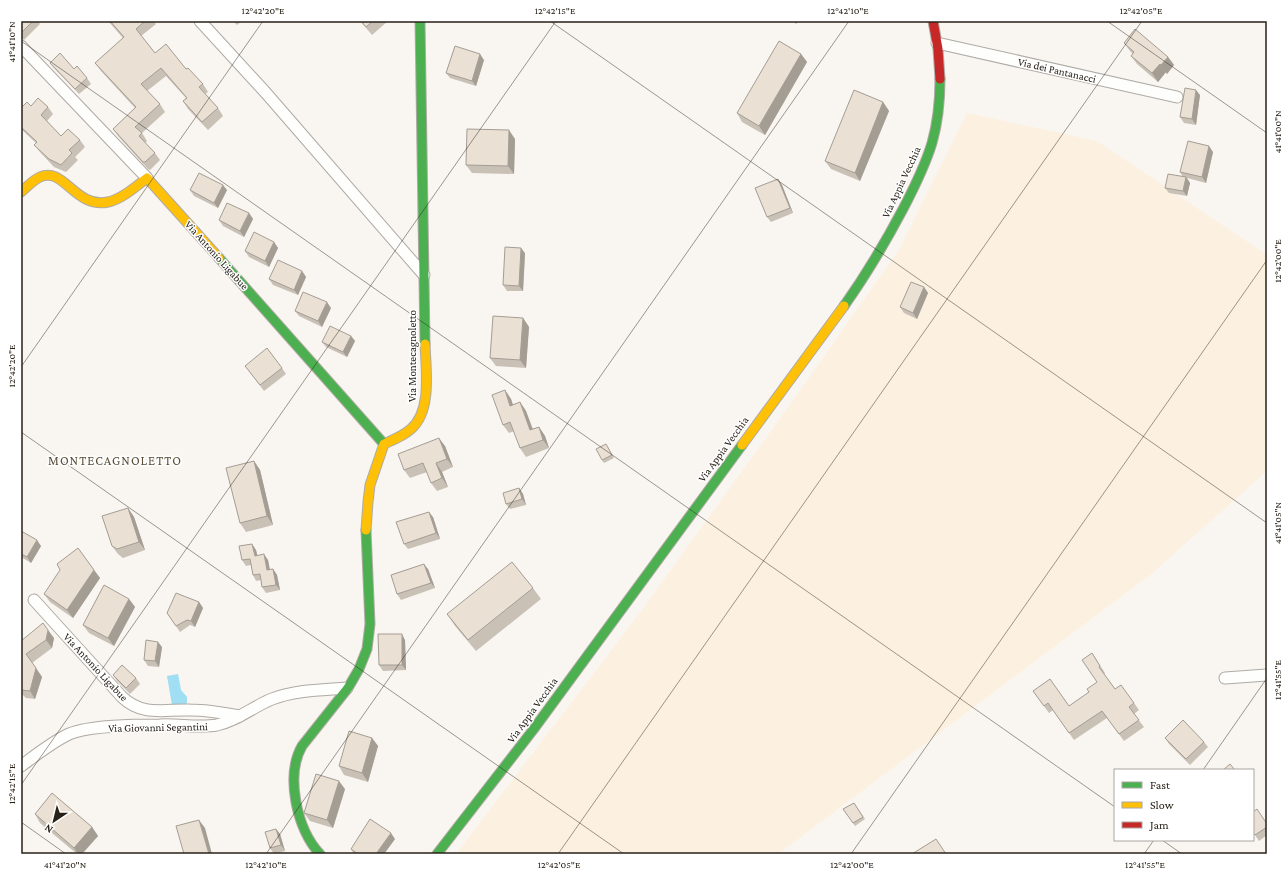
<svg xmlns="http://www.w3.org/2000/svg" width="1288" height="875" viewBox="0 0 1288 875" font-family="'Crimson Pro',serif">
  <style>
    .built { fill: #fcf1e0 }
    .water { fill: #a0def3 }
    .lines { fill: none; stroke-linecap: round; stroke-linejoin: round }
    .street-casing { stroke: #afaaa4; stroke-width: 13 }
    .fast-casing { stroke: #afaaa4; stroke-width: 11 }
    .slow-casing { stroke: #afaaa4; stroke-width: 11 }
    .jam-casing { stroke: #afaaa4; stroke-width: 11 }
    .street { stroke: #fefefd; stroke-width: 11 }
    .fast { stroke: #4caf50; stroke-width: 9 }
    .slow { stroke: #ffc107; stroke-width: 9 }
    .jam { stroke: #c62828; stroke-width: 9 }
    .wall { fill: #c9c1b6 }
    .shaded-wall { fill: #a49d94 }
    .building { fill: #eae0d4; stroke: #a49d94 }
    .ticks { fill: none; stroke: #272117; stroke-width: 1; stroke-opacity: 0.45 }
    .labels { text-anchor: middle; stroke-width: 3; stroke-linejoin: round; paint-order: stroke }
    .street-label { font-size: 11px; fill: #272117; stroke: #fff }
    .quarter-label { font-size: 13px; letter-spacing: 1px; fill: #5c4e38; stroke: #fff }
    .neatline { fill: none; stroke: #272117; stroke-width: 1.5 }
    .ticks-label { font-size: 10px; text-anchor: middle; fill: #272117 }
  </style>
  <rect width="100%" height="100%" fill="#f9f5f0"/>
  <path class="built" d="M967,113L1097,141L1267,255V471L1150,575L778,854H456L639,614L784,413L899,250Z"/>
  <path class="water" d="M178,674L181,690L187,697V703C182,708 178,708 172,705L167,676Z"/>
  <g class="lines">
    <g class="street-casing">
      <g id="street">
        <path d="M200,21L266,93L424,275"/>
        <path d="M937,43L1177,97"/>
        <path d="M21,46L147,178"/>
        <path d="M34,600L122,697C143,717 165,709 190,710C207,710 224,713 240,716"/>
        <path d="M1225,678L1267,675"/>
        <path d="M21,766C36,755 52,742 69,734C90,725 136,725 160,725C179,724 198,728 217,725C237,721 254,706 272,699C295,690 323,690 347,688"/>
      </g>
    </g>
    <g class="fast-casing">
      <g id="fast">
        <path d="M420,21L425,344"/>
        <path d="M219,258L384,444"/>
        <path d="M844,306C866,275 885,243 903,209C914,188 925,166 932,143C938,122 940,101 940,79"/>
        <path d="M320,854C297,830 285,776 302,746L348,688L359,669L367,649L370,624L366,530"/>
        <path d="M437,854L533,730L742,445"/>
      </g>
    </g>
    <g class="slow-casing">
      <g id="slow">
        <path d="M21,192C27,187 33,180 40,177C64,166 75,209 108,202C122,199 135,187 147,178L219,258"/>
        <path d="M742,445L844,306"/>
        <path d="M366,530L368,502L370,485L384,444C393,440 403,436 411,429C432,411 426,370 425,344"/>
      </g>
    </g>
    <g class="jam-casing">
      <path id="jam" d="M933,21L938,49L940,79"/>
    </g>
    <use href="#street" class="street"/>
    <use href="#fast" class="fast"/>
    <use href="#slow" class="slow"/>
    <use href="#jam" class="jam"/>
  </g>
  <g class="wall">
    <path d="M21,21H38L40,24L24,40L21,37Z"/>
    <path d="M108,21H153L156,24L141,36L155,53L186,69L203,84L208,92L205,94L218,108L223,116L208,130L188,109L183,101L186,98L166,76L147,91L160,104L165,112L142,133L147,141L145,143L155,153L160,160L150,170L148,169L118,136L113,129L135,108L101,71L95,63L123,38Z"/>
    <path d="M233,21H242L237,25Z"/>
    <path d="M360,21H388L372,35Z"/>
    <path d="M1124,43L1168,57L1174,65L1167,74L1166,72L1158,82L1137,64L1131,56L1133,54L1130,51Z"/>
    <path d="M801,54L807,62L765,135L742,122L737,113Z"/>
    <path d="M484,60L476,86L450,78L446,73Z"/>
    <path d="M50,63L74,69L87,78L91,84L79,94L54,68Z"/>
    <path d="M1200,95L1196,125L1184,123L1180,117Z"/>
    <path d="M883,102L889,111L860,181L831,169L825,161Z"/>
    <path d="M31,106L48,107L53,114L47,121L61,136L80,140L85,147L75,157L78,160L66,172L54,167L40,152L34,145L36,143L21,129V108Z"/>
    <path d="M515,139L514,174L472,173L466,165Z"/>
    <path d="M1213,152L1206,183L1187,178L1190,183L1187,196L1169,193L1165,188L1183,177L1180,172Z"/>
    <path d="M778,179L782,185L793,213L771,222L767,217Z"/>
    <path d="M190,190H227L218,208L194,196Z"/>
    <path d="M249,213L253,219L244,237L223,226L219,220Z"/>
    <path d="M274,242L278,248L269,267L249,257L245,251Z"/>
    <path d="M525,253L523,291H507L503,285Z"/>
    <path d="M302,271L306,277L298,295L273,285L269,279Z"/>
    <path d="M924,287L928,293L917,319L904,313L900,307Z"/>
    <path d="M331,308L322,327L299,316L295,311Z"/>
    <path d="M523,318L529,327L526,368L496,366L490,358Z"/>
    <path d="M351,336L355,341L347,357L326,347L322,342Z"/>
    <path d="M245,366L282,368L286,374L264,391Z"/>
    <path d="M505,390L511,399L513,405L520,402L526,411L533,429L539,427L545,436L549,448L526,457L520,448L514,431L509,433L503,425Z"/>
    <path d="M445,446L453,467L442,472L448,487L437,491L431,483L427,472L410,478L404,470Z"/>
    <path d="M608,447L614,458L604,463L602,460Z"/>
    <path d="M254,461L260,470L273,525L246,532L240,523Z"/>
    <path d="M519,488L523,494L526,505L510,509L506,504Z"/>
    <path d="M128,508L134,517L145,550L123,558L118,554L112,546Z"/>
    <path d="M433,517L440,539L408,549L404,544Z"/>
    <path d="M21,531L41,546L31,563L21,557Z"/>
    <path d="M252,544L256,550L257,555L268,560L270,570L273,569L277,575L280,590L266,593L262,587L261,580L256,581L253,575L251,565L246,566L242,560Z"/>
    <path d="M428,569L435,588L401,600L397,594Z"/>
    <path d="M94,570L100,578L73,618L50,602L44,594Z"/>
    <path d="M533,588L541,599L476,651L455,626L447,614Z"/>
    <path d="M129,599L135,607L114,646L89,633L83,625Z"/>
    <path d="M199,602L203,608L195,627L190,625L180,632L167,613Z"/>
    <path d="M54,638L52,648L32,663L42,677L35,699L26,698L21,693V641Z"/>
    <path d="M405,640L406,670L383,671L379,665Z"/>
    <path d="M162,647L159,667L148,666L144,660Z"/>
    <path d="M1092,653L1105,673L1104,674L1115,689L1134,703L1139,710L1134,714L1144,727L1124,741L1107,718L1074,740L1053,710L1049,713L1033,691L1069,706L1089,692L1097,682Z"/>
    <path d="M113,675L136,678L140,684L130,694L117,681Z"/>
    <path d="M372,738L378,746L368,782L344,775L339,766Z"/>
    <path d="M1165,738L1204,742L1208,747L1190,765L1169,744Z"/>
    <path d="M345,789L333,828L310,821L304,813Z"/>
    <path d="M854,803L865,819L855,826L843,809Z"/>
    <path d="M35,814L92,827L98,836L82,854H77L40,823Z"/>
    <path d="M1267,823V835L1259,841L1253,832Z"/>
    <path d="M276,829L280,834L285,851L274,854L270,848Z"/>
    <path d="M395,839L384,854H354L351,849Z"/>
  </g>
  <g class="shaded-wall">
    <path d="M794,21H798L796,24Z"/>
    <path d="M480,54L484,60L476,86L472,81Z"/>
    <path d="M801,54L807,62L765,135L759,126Z"/>
    <path d="M1168,57L1174,65L1167,74L1161,65Z"/>
    <path d="M1160,64L1166,72L1158,82L1152,73Z"/>
    <path d="M1196,90L1200,95L1196,125L1192,119Z"/>
    <path d="M883,102L889,111L860,181L855,173Z"/>
    <path d="M509,130L515,139L514,174L508,166Z"/>
    <path d="M1209,146L1213,152L1206,183L1202,177Z"/>
    <path d="M1186,177L1190,183L1187,196L1183,191Z"/>
    <path d="M778,179L782,185L793,213L790,208Z"/>
    <path d="M223,185L227,190L218,208L214,203Z"/>
    <path d="M249,213L253,219L244,237L240,231Z"/>
    <path d="M274,242L278,248L269,267L265,261Z"/>
    <path d="M521,248L525,253L523,291L519,286Z"/>
    <path d="M302,271L306,277L298,295L294,290Z"/>
    <path d="M924,287L928,293L917,319L913,313Z"/>
    <path d="M327,302L331,308L322,327L318,321Z"/>
    <path d="M523,318L529,327L526,368L520,360Z"/>
    <path d="M351,336L355,341L347,357L343,352Z"/>
    <path d="M505,390L511,399L516,414L510,406Z"/>
    <path d="M520,402L526,411L536,439L530,430Z"/>
    <path d="M539,427L545,436L549,448L543,440Z"/>
    <path d="M439,438L445,446L453,467L447,459Z"/>
    <path d="M254,461L260,470L273,525L267,516Z"/>
    <path d="M436,463L442,472L448,487L442,478Z"/>
    <path d="M519,488L523,494L526,505L522,499Z"/>
    <path d="M128,508L134,517L145,550L139,542Z"/>
    <path d="M429,512L433,517L440,539L436,533Z"/>
    <path d="M37,540L41,546L31,563L27,557Z"/>
    <path d="M252,544L256,550L259,562L255,556Z"/>
    <path d="M264,554L268,560L271,576L267,570Z"/>
    <path d="M424,564L428,569L435,588L431,583Z"/>
    <path d="M273,569L277,575L280,590L276,585Z"/>
    <path d="M94,570L100,578L73,618L67,610Z"/>
    <path d="M129,599L135,607L114,646L108,638Z"/>
    <path d="M199,602L203,608L195,627L191,621Z"/>
    <path d="M48,630L54,638L52,648L46,640Z"/>
    <path d="M402,634L405,640L406,670L402,665Z"/>
    <path d="M158,642L162,647L159,667L155,661Z"/>
    <path d="M36,668L42,677L35,699L30,691Z"/>
    <path d="M372,738L378,746L368,782L362,773Z"/>
    <path d="M339,781L345,789L333,828L327,820Z"/>
    <path d="M199,820L205,828L212,854H209Z"/>
    <path d="M92,827L98,836L82,854H78L74,848Z"/>
    <path d="M276,829L280,834L285,851L281,845Z"/>
    <path d="M391,833L395,839L384,854H376Z"/>
  </g>
  <g class="building">
    <path d="M21,21H33L21,33Z"/>
    <path d="M110,21H145L136,29L155,53L166,44L186,69L188,68L203,84L199,87L218,108L202,122L183,101L187,98L161,68L141,84L160,104L135,127L142,133L139,136L155,153L145,162H143L113,129L136,107L95,63L124,37Z"/>
    <path d="M361,21H373L366,27Z"/>
    <path d="M1135,29L1168,57L1161,65L1160,64L1152,73L1131,56L1134,52L1124,43Z"/>
    <path d="M779,41L801,54L759,126L737,113Z"/>
    <path d="M455,46L480,54L472,81L446,73Z"/>
    <path d="M60,53L74,69L77,66L87,78L75,89L50,63Z"/>
    <path d="M1185,88L1196,90L1192,119L1180,117Z"/>
    <path d="M854,90L883,102L855,173L825,161Z"/>
    <path d="M38,98L48,107L41,115L61,136L68,129L80,140L69,150L72,153L61,165L49,159L34,145L37,142L21,127V108L27,102L31,106Z"/>
    <path d="M467,129L509,130L508,166L466,165Z"/>
    <path d="M1188,141L1209,146L1202,177L1180,172Z"/>
    <path d="M199,173L223,185L214,203L190,190Z"/>
    <path d="M1168,174L1186,177L1183,191L1165,188Z"/>
    <path d="M778,179L790,208L767,217L755,188Z"/>
    <path d="M227,203L249,213L240,231L219,220Z"/>
    <path d="M254,232L274,242L265,261L245,251Z"/>
    <path d="M505,247L521,248L519,286L503,285Z"/>
    <path d="M278,260L302,271L294,290L269,279Z"/>
    <path d="M911,282L924,287L913,313L900,307Z"/>
    <path d="M303,292L327,302L318,321L295,311Z"/>
    <path d="M493,316L523,318L520,360L490,358Z"/>
    <path d="M330,326L351,336L343,352L322,342Z"/>
    <path d="M267,348L282,368L260,385L245,366Z"/>
    <path d="M505,390L510,406L520,402L530,430L539,427L543,440L520,448L510,422L503,425L492,395Z"/>
    <path d="M439,438L447,459L436,463L442,478L431,483L423,463L404,470L398,454Z"/>
    <path d="M606,444L612,455L602,460L596,449Z"/>
    <path d="M254,461L267,516L240,523L226,468Z"/>
    <path d="M519,488L522,499L506,504L503,493Z"/>
    <path d="M128,508L139,542L117,549L112,546L102,516Z"/>
    <path d="M429,512L436,533L404,544L396,522Z"/>
    <path d="M21,531L37,540L27,557L21,554Z"/>
    <path d="M252,544L255,556L264,554L267,570L273,569L276,585L262,587L260,574L253,575L250,559L242,560L239,546Z"/>
    <path d="M78,548L94,570L67,610L44,594L60,570L57,564Z"/>
    <path d="M512,562L533,588L468,640L447,614Z"/>
    <path d="M424,564L431,583L397,594L391,575Z"/>
    <path d="M104,585L129,599L108,638L83,625Z"/>
    <path d="M176,593L199,602L191,621L187,620L176,626L167,613Z"/>
    <path d="M43,623L48,630L46,640L26,654L36,668L30,691L21,690V641Z"/>
    <path d="M378,634H402V665H379Z"/>
    <path d="M146,640L158,642L155,661L144,660Z"/>
    <path d="M1092,653L1100,666L1099,667L1115,689L1121,685L1134,703L1129,707L1139,720L1119,734L1102,711L1069,733L1048,703L1044,706L1033,691L1050,679L1069,706L1089,692L1087,689L1097,682L1082,660Z"/>
    <path d="M122,665L136,678L126,688L113,675Z"/>
    <path d="M1183,720L1204,742L1186,759L1165,738Z"/>
    <path d="M349,731L372,738L362,773L339,766Z"/>
    <path d="M1230,764L1235,770H1223Z"/>
    <path d="M316,774L339,781L327,820L304,813Z"/>
    <path d="M52,793L92,827L74,848L35,814Z"/>
    <path d="M854,803L863,817L853,823L843,809Z"/>
    <path d="M1257,809L1267,824V827L1255,835L1253,832V812Z"/>
    <path d="M370,819L391,833L376,854H358L351,849Z"/>
    <path d="M199,820L209,854H184L176,826Z"/>
    <path d="M276,829L281,845L270,848L265,832Z"/>
    <path d="M936,839L946,854H912Z"/>
  </g>
  <path class="ticks" d="M550,21L1267,523M1107,21L1267,133M21,41L1115,807M21,367L263,21M21,432L624,854M1203,770L1267,678M21,785L556,21M21,822L66,854M1162,840L1182,854M266,854L849,21M558,854L1142,21M851,854L1267,260M1144,854L1154,840"/>
  <g class="labels">
    <g class="street-label">
      <text transform="translate(1057 70) rotate(13)" y="4">Via dei Pantanacci</text>
      <text transform="translate(901 182) rotate(-65)" y="4">Via Appia Vecchia</text>
      <text transform="translate(217 255) rotate(48)" y="4">Via Antonio Ligabue</text>
      <text transform="translate(412 356) rotate(-90)" y="4">Via Montecagnoletto</text>
      <text transform="translate(723 449) rotate(-54)" y="4">Via Appia Vecchia</text>
      <text transform="translate(96 667) rotate(47)" y="4">Via Antonio Ligabue</text>
      <text transform="translate(532 710) rotate(-54)" y="4">Via Appia Vecchia</text>
      <text transform="translate(158 727) rotate(-1)" y="4">Via Giovanni Segantini</text>
    </g>
    <g class="quarter-label">
      <text x="115" y="465">MONTECAGNOLETTO</text>
    </g>
  </g>
  <rect width="1288" height="875" fill="none" stroke="#ffffff" stroke-width="44"/>
  <rect x="1114" y="769" width="140" height="72" fill="#ffffff" stroke="#a9a6a2"/>
  <rect x="1122" y="782" width="20" height="6" fill="#4caf50" stroke="#a9a6a2"/>
  <text x="1150" y="789" font-size="12" fill="#272117">Fast</text>
  <rect x="1122" y="802" width="20" height="6" fill="#ffc107" stroke="#a9a6a2"/>
  <text x="1150" y="809" font-size="12" fill="#272117">Slow</text>
  <rect x="1122" y="822" width="20" height="6" fill="#c62828" stroke="#a9a6a2"/>
  <text x="1150" y="829" font-size="12" fill="#272117">Jam</text>
  <g transform="translate(54 821) rotate(215)" stroke="#ffffff" stroke-width="3" paint-order="stroke">
  <path d="M0-3L7 15L0 10L-7 15Z" fill="#272117"/>
  <text y="-6" font-size="11" font-weight="bold" text-anchor="middle" fill="#272117">N</text>
  </g>
  <rect x="22" y="22" width="1244" height="831" class="neatline"/>
  <g class="ticks-label">
    <text x="263" y="14">12°42'20"E</text>
    <text x="555" y="14">12°42'15"E</text>
    <text x="848" y="14">12°42'10"E</text>
    <text x="1141" y="14">12°42'05"E</text>
    <text transform="translate(11 42) rotate(-90)" y="4">41°41'10"N</text>
    <text transform="translate(1277 132) rotate(-90)" y="4">41°41'00"N</text>
    <text transform="translate(1277 261) rotate(-90)" y="4">12°42'00"E</text>
    <text transform="translate(11 366) rotate(-90)" y="4">12°42'20"E</text>
    <text transform="translate(1277 523) rotate(-90)" y="4">41°41'05"N</text>
    <text transform="translate(1277 680) rotate(-90)" y="4">12°41'55"E</text>
    <text transform="translate(11 784) rotate(-90)" y="4">12°42'15"E</text>
    <text x="65" y="868">41°41'20"N</text>
    <text x="266" y="868">12°42'10"E</text>
    <text x="559" y="868">12°42'05"E</text>
    <text x="852" y="868">12°42'00"E</text>
    <text x="1145" y="868">12°41'55"E</text>
  </g>
</svg>
